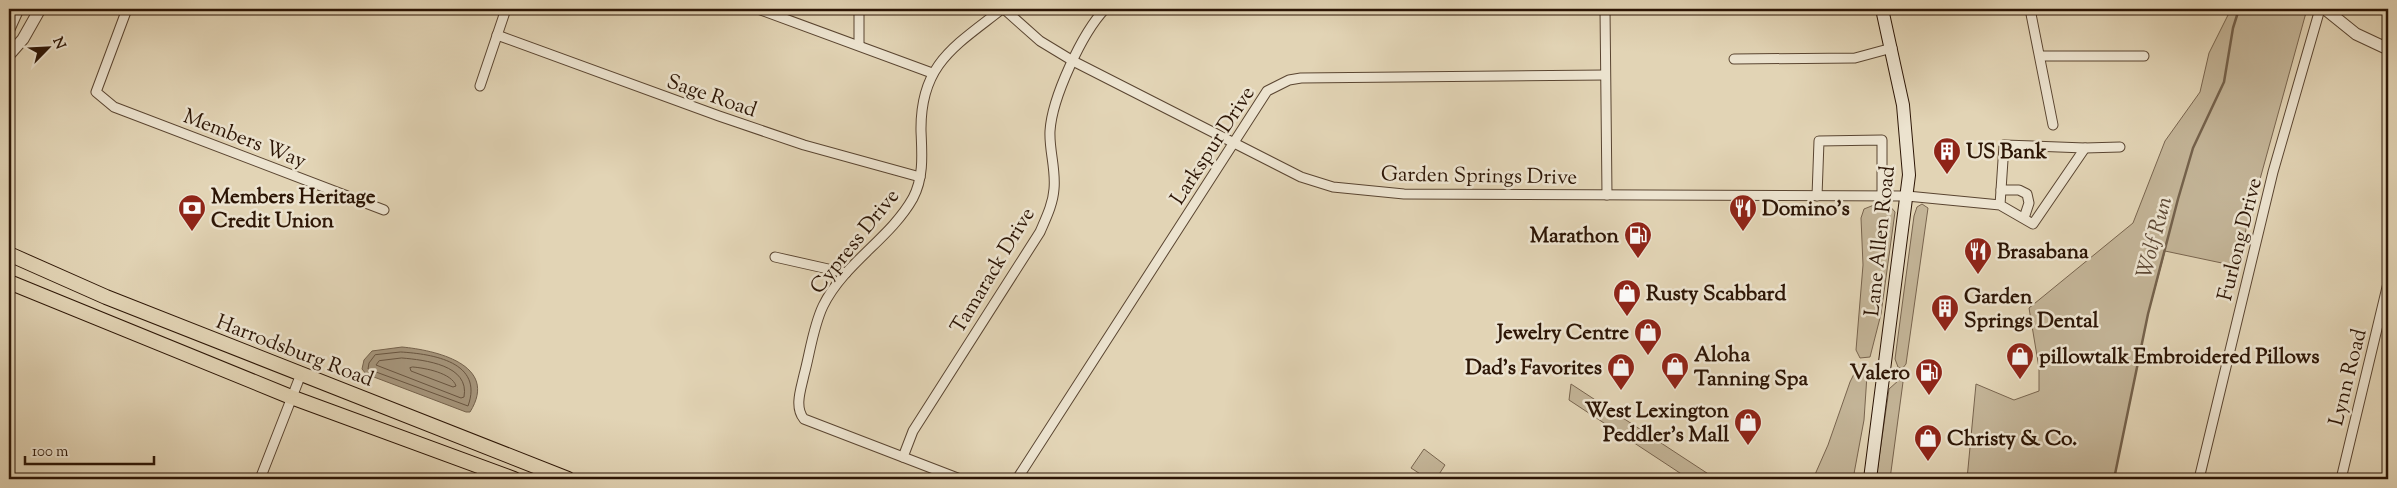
<svg xmlns="http://www.w3.org/2000/svg" width="2397" height="488" viewBox="0 0 2397 488" font-family="'Sorts Mill Goudy',serif">
  <style>
    .green { fill: #c3b497; stroke: #78644e }
    .water { fill: #a49379; stroke: #74614b }
    .lines { fill: none; stroke-linecap: round; stroke-linejoin: round }
    .shore { stroke: #68543f; stroke-width: 1 }
    .stream { stroke: #74614b; stroke-width: 2.5 }
    .minor-casing { stroke: #5a4531; stroke-width: 11 }
    .tertiary-casing { stroke: #5a4531; stroke-width: 13 }
    .secondary-casing { stroke: #2c1505; stroke-width: 14 }
    .primary-casing { stroke: #2c1505; stroke-width: 16 }
    .minor { stroke: #ece3cf; stroke-width: 9 }
    .tertiary { stroke: #ece3cf; stroke-width: 11 }
    .secondary { stroke: #ece3cf; stroke-width: 12 }
    .primary { stroke: #e2d4b5; stroke-width: 14 }
    .labels { text-anchor: middle; stroke-width: 5; stroke-linejoin: round; paint-order: stroke }
    .street-label { font-size: 21px; fill: #2c1505; stroke: #ece3cf }
    .poi-label { font-size: 21px; font-weight: bold; fill: #2c1505; stroke: #ece3cf; text-anchor: start }
    .water-label { font-size: 22px; font-style: italic; fill: #5c4733; stroke: #ece3cf }
  </style>
  <rect width="100%" height="100%" fill="#e2d4b5"/>
  <filter id="stains"><feTurbulence type="fractalNoise" baseFrequency=".004" numOctaves="4"/><feColorMatrix values="0 0 0 0 .2 0 0 0 0 .09 0 0 0 0 .02 0 0 0 .5 -.17"/></filter>
  <radialGradient id="worn" r=".72"><stop offset=".6" stop-color="#630" stop-opacity="0"/><stop offset="1" stop-color="#630" stop-opacity=".3"/></radialGradient>
  <g class="green">
    <path d="M2231,9H2307L2236,266L2165,251L2148,314L2114,479H1967L1976,384L2014,400L2039,391V368L2029,308L2133,223L2165,141L2200,92L2209,53Z"/>
    <path d="M1922,204L1928,208L1906,364L1902,369L1898,367L1895,359L1914,216L1917,207Z"/>
    <path d="M1874,205H1889L1895,212L1881,314L1870,357L1860,358L1856,350L1863,265L1861,218L1864,209Z"/>
    <path d="M1862,372L1867,375L1864,420L1853,479H1813L1828,445L1850,382L1854,374Z"/>
    <path d="M1899,380L1903,382L1890,479H1876L1889,389Z"/>
    <path d="M1571,384L1716,479H1689L1569,400Z"/>
    <path d="M1424,449L1445,465L1436,479H1428L1411,468Z"/>
  </g>
  <path class="water" d="M402,347C434,350 500,364 470,412H466L366,374L362,369L364,360L372,351Z"/>
  <g class="lines">
    <g class="shore">
      <path d="M401,352C433,354 484,362 468,406L368,369L369,363L375,355Z"/>
      <path d="M402,358C425,360 470,365 464,397L461,398L376,365L379,361Z"/>
      <path d="M413,367C425,368 452,373 456,386L453,387L411,371L410,368Z"/>
    </g>
    <path class="stream" d="M2114,479L2148,314L2178,199L2193,148L2224,82L2233,28L2239,9"/>
    <g class="minor-casing">
      <g id="minor">
        <path d="M127,9L96,92L114,107L384,210"/>
        <path d="M758,9L932,73"/>
        <path d="M1004,9L1040,41L1073,61L1301,177L1333,187L1404,194L1907,196L2000,205L2033,224L2085,148L2004,145L2000,205"/>
        <path d="M1605,9L1607,195"/>
        <path d="M2030,9L2053,125"/>
        <path d="M497,35L719,116L804,145L920,177"/>
        <path d="M859,45V9"/>
        <path d="M2041,56H2144"/>
        <path d="M1734,59L1855,58L1892,48"/>
        <path d="M480,86L506,9"/>
        <path d="M2085,148L2120,147"/>
        <path d="M2001,190H2019L2027,194L2029,203L2024,218"/>
        <path d="M1817,196L1819,141L1882,140V196"/>
        <path d="M775,257L846,273"/>
        <path d="M903,457L913,431L1040,232C1046,218 1053,204 1054,189C1056,169 1049,150 1050,131C1052,98 1082,33 1105,9"/>
        <path d="M260,479L301,374"/>
        <path d="M960,479L804,419C794,407 801,389 804,375C810,353 813,327 823,306C844,263 890,239 913,198C924,177 922,154 921,131C920,64 955,46 1002,9"/>
        <path d="M1017,479L1267,91L1289,80L1301,78L1605,75"/>
        <path d="M2199,479L2273,172L2320,9"/>
        <path d="M2341,479L2388,283"/>
      </g>
    </g>
    <g class="tertiary-casing">
      <g id="tertiary">
        <path d="M2325,9L2356,34L2388,49"/>
        <path d="M9,29L18,9"/>
        <path d="M9,55L23,39L40,9"/>
      </g>
    </g>
    <g class="secondary-casing">
      <path id="secondary" d="M1870,479L1909,175L1903,105L1882,9"/>
    </g>
    <g class="primary-casing">
      <g id="primary">
        <path d="M9,254L106,297L568,479"/>
        <path d="M9,282L291,397L514,479"/>
      </g>
    </g>
    <use href="#minor" class="minor"/>
    <use href="#tertiary" class="tertiary"/>
    <use href="#secondary" class="secondary"/>
    <use href="#primary" class="primary"/>
  </g>
  <defs>
    <g id="building-pin" transform="scale(1.4375)"><path d="M0 17L-7.5 6A9.5 9.5 0 1 1 7.5 6Z" fill="#8f2418" stroke="#ece3cf"/><path d="M-4-6H4V6H1V3H-1V6H-4ZM-2.5-4.3h1.7v1.8h-1.7ZM.8-4.3h1.7v1.8H.8ZM-2.5-1h1.7V.8h-1.7ZM.8-1h1.7V.8H.8Z" fill="#fff"/></g>
    <g id="bank-pin" transform="scale(1.4375)"><path d="M0 17L-7.5 6A9.5 9.5 0 1 1 7.5 6Z" fill="#8f2418" stroke="#ece3cf"/><path d="M-6-4H6V4H-6ZM0-2.3a2.3 2.3 0 1 0 0 4.6a2.3 2.3 0 1 0 0-4.6Z" fill="#fff"/></g>
    <g id="restaurant-pin" transform="scale(1.4375)"><path d="M0 17L-7.5 6A9.5 9.5 0 1 1 7.5 6Z" fill="#8f2418" stroke="#ece3cf"/><path d="M-5-6h1v4h1v-4h1v4h1v-4h1v5L-1.5 .5V6h-2V.5L-5-1ZM5-6V6H3V1.5H1.5Q1.5-4 5-6Z" fill="#fff"/></g>
    <g id="fuel-pin" transform="scale(1.4375)"><path d="M0 17L-7.5 6A9.5 9.5 0 1 1 7.5 6Z" fill="#8f2418" stroke="#ece3cf"/><path d="M-5.5-6h7V0h2V4h1.3V-2.5L3-4.5l.8-.8L6-3V5H2.5V1h-1V6h-7ZM-4.2-4.7v3.2H.2V-4.7Z" fill="#fff"/></g>
    <g id="shop-pin" transform="scale(1.4375)"><path d="M0 17L-7.5 6A9.5 9.5 0 1 1 7.5 6Z" fill="#8f2418" stroke="#ece3cf"/><path d="M-5-2.5h2.3a2.7 3.5 0 0 1 5.4 0H5L5.5 6h-11ZM-1.5-2.5h3a1.5 2.3 0 0 0-3 0Z" fill="#fff"/></g>
  </defs>
  <g fill-rule="evenodd">
    <use href="#building-pin" x="1947" y="151"/>
    <use href="#bank-pin" x="192" y="208"/>
    <use href="#restaurant-pin" x="1743" y="208"/>
    <use href="#fuel-pin" x="1638" y="235"/>
    <use href="#restaurant-pin" x="1978" y="251"/>
    <use href="#shop-pin" x="1627" y="293"/>
    <use href="#building-pin" x="1945" y="308"/>
    <use href="#shop-pin" x="1648" y="332"/>
    <use href="#shop-pin" x="2020" y="356"/>
    <use href="#shop-pin" x="1675" y="366"/>
    <use href="#shop-pin" x="1621" y="367"/>
    <use href="#fuel-pin" x="1929" y="372"/>
    <use href="#shop-pin" x="1748" y="422"/>
    <use href="#shop-pin" x="1928" y="438"/>
  </g>
  <g class="labels">
    <g class="street-label">
      <text transform="translate(712 95) rotate(19)" y="7">Sage Road</text>
      <text transform="translate(245 138) rotate(21)" y="7">Members Way</text>
      <text transform="translate(1212 145) rotate(-57)" y="7">Larkspur Drive</text>
      <text transform="translate(1479 175) rotate(1)" y="7">Garden Springs Drive</text>
      <text transform="translate(2239 239) rotate(-76)" y="7">Furlong Drive</text>
      <text transform="translate(854 241) rotate(-51)" y="7">Cypress Drive</text>
      <text transform="translate(1879 241) rotate(-84)" y="7">Lane Allen Road</text>
      <text transform="translate(992 270) rotate(-59)" y="7">Tamarack Drive</text>
      <text transform="translate(295 350) rotate(21)" y="7">Harrodsburg Road</text>
      <text transform="translate(2347 377) rotate(-76)" y="7">Lynn Road</text>
    </g>
    <g class="poi-label">
      <text x="1966" y="158">US Bank</text>
      <text x="211" y="203">Members Heritage<tspan x="211" dy="24">Credit Union</tspan></text>
      <text x="1762" y="215">Domino's</text>
      <text x="1619" y="242" text-anchor="end">Marathon</text>
      <text x="1997" y="258">Brasabana</text>
      <text x="1646" y="300">Rusty Scabbard</text>
      <text x="1964" y="303">Garden<tspan x="1964" dy="24">Springs Dental</tspan></text>
      <text x="1629" y="339" text-anchor="end">Jewelry Centre</text>
      <text x="1694" y="361">Aloha<tspan x="1694" dy="24">Tanning Spa</tspan></text>
      <text x="2039" y="363">pillowtalk Embroidered Pillows</text>
      <text x="1602" y="374" text-anchor="end">Dad's Favorites</text>
      <text x="1910" y="379" text-anchor="end">Valero</text>
      <text x="1729" y="417" text-anchor="end">West Lexington<tspan x="1729" dy="24">Peddler's Mall</tspan></text>
      <text x="1947" y="445">Christy &amp; Co.</text>
    </g>
    <g class="water-label">
      <text transform="translate(2153 237) rotate(-75)" y="8">Wolf Run</text>
    </g>
  </g>
  <rect width="2397" height="488" fill="none" stroke="#e2d4b5" stroke-width="30"/>
  <rect x="10" y="10" width="2377" height="468" fill="none" stroke="#2c1505" stroke-width="2.5"/>
  <rect x="15" y="15" width="2367" height="458" fill="none" stroke="#2c1505"/>
  <g transform="translate(48 48) rotate(66)" stroke="#ece3cf" stroke-width="4" paint-order="stroke">
  <path d="M0-4L9 19L0 12L-9 19Z" fill="#2c1505"/>
  <text y="-8" font-size="14" font-weight="bold" text-anchor="middle" fill="#2c1505">N</text>
  </g>
  <path d="M25 456v8h129v-8" fill="none" stroke="#2c1505" stroke-width="2.5"/>
  <text x="32" y="456" font-size="15" fill="#2c1505" stroke="#ece3cf" stroke-width="4" paint-order="stroke">100 m</text>
  <rect width="100%" height="100%" filter="url(#stains)"/>
  <rect width="100%" height="100%" fill="url(#worn)"/>
</svg>
